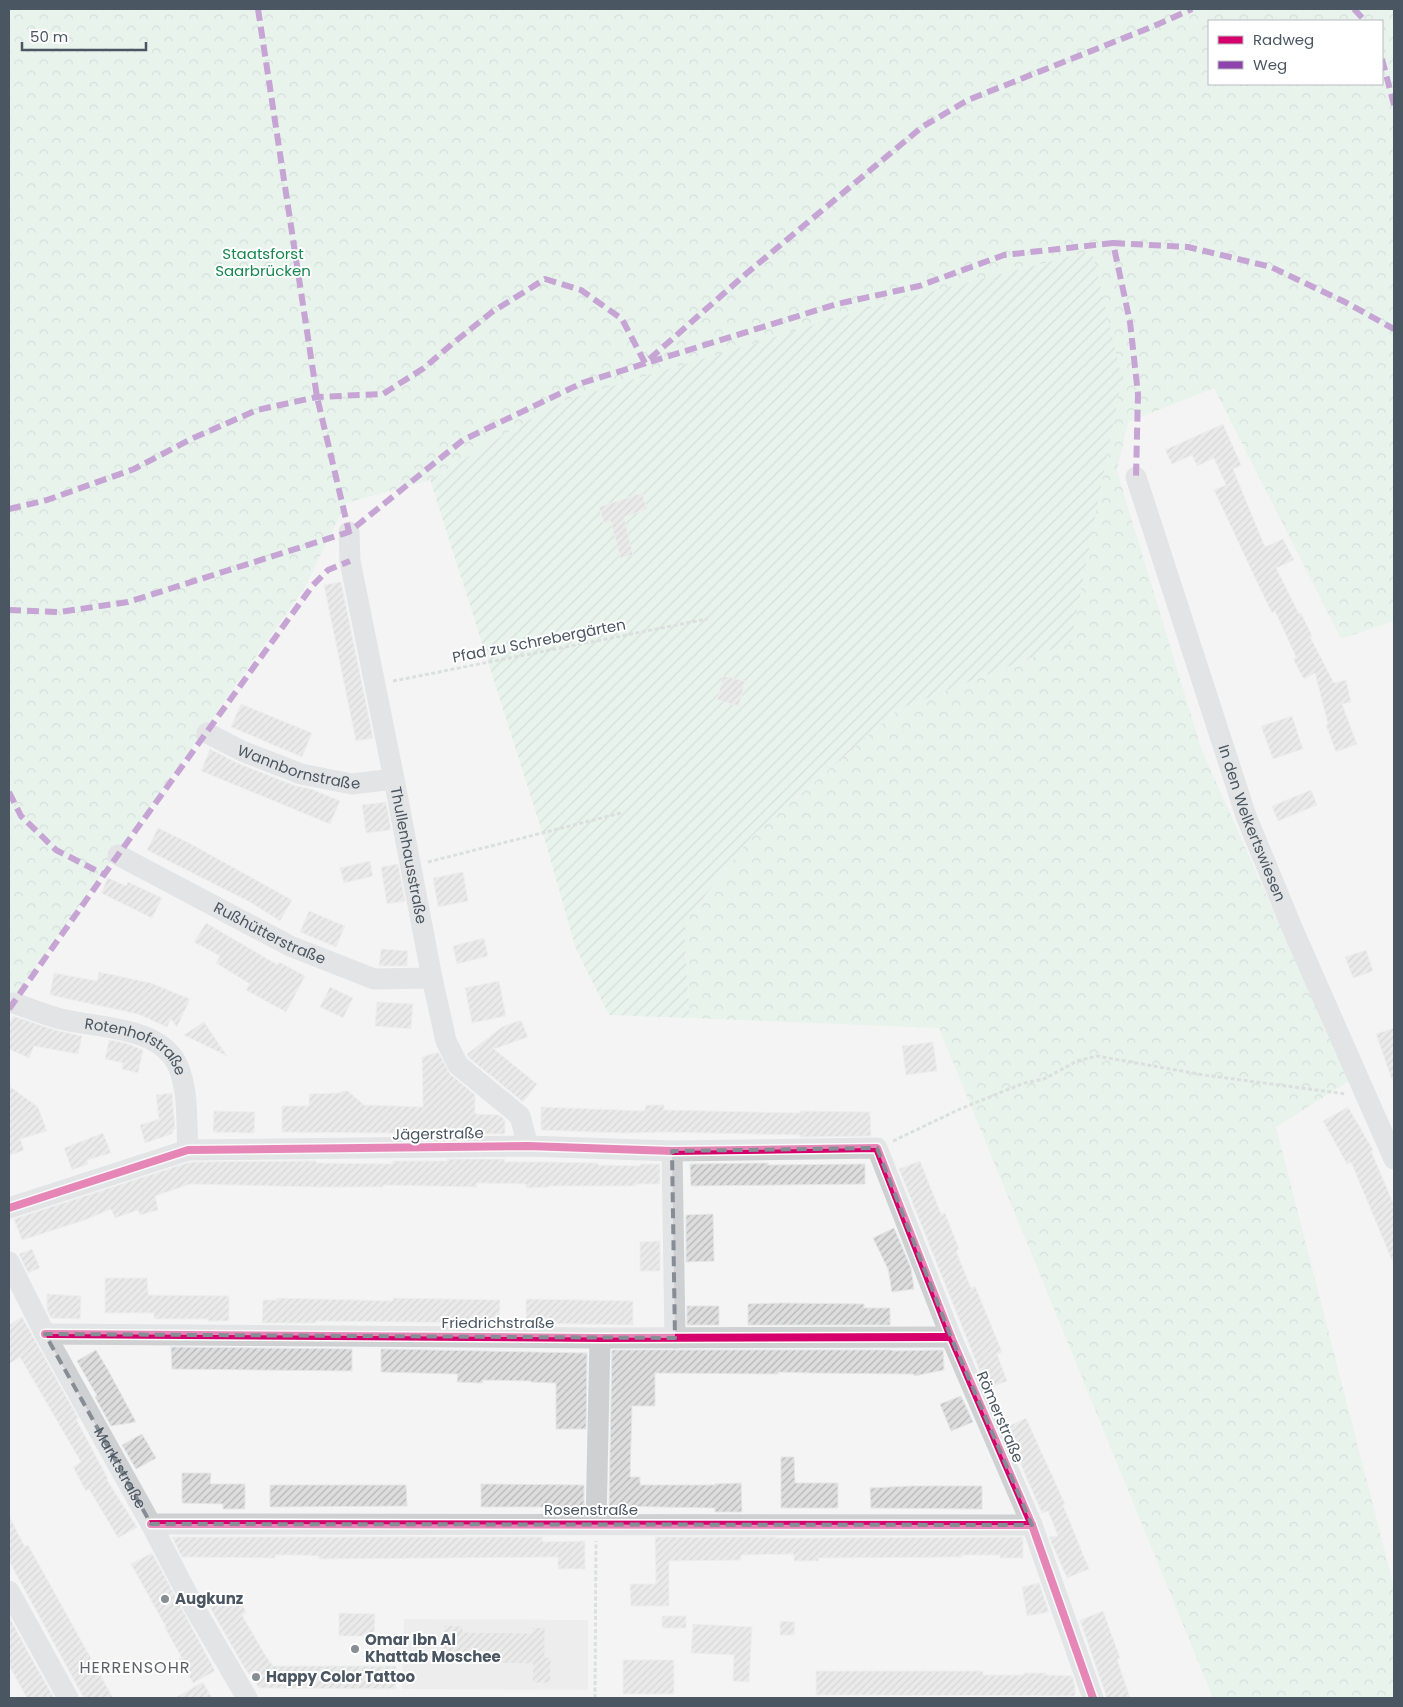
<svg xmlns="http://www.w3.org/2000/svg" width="1403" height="1707" viewBox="0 0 1403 1707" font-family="Poppins,sans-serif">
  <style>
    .education { fill: #e6e5e6 }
    .forest { fill: url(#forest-crowns); fill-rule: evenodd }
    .garden { fill: url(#garden-furrows) }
    .building { fill: url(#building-hatch); stroke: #e5e6e7 }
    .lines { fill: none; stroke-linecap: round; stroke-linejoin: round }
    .path { stroke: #bcc7c4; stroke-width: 3; stroke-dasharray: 4 2.5; stroke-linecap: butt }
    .minor { stroke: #ced0d2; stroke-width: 21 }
    .quiet { stroke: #8e44ad; stroke-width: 6; stroke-dasharray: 12 6; stroke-linecap: butt }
    .cycleway-casing { stroke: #fff; stroke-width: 11 }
    .cycleway { stroke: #d6006c; stroke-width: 8 }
    .marked { fill: none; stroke: #868d94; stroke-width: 4; stroke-dasharray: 10 6; stroke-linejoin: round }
    .poi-dot { fill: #868d94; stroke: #fff; stroke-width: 2 }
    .labels { text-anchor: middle; stroke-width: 4; stroke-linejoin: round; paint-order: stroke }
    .park-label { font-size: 15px; fill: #17864f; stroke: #fff }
    .street-label { font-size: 15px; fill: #4a5661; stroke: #fff }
    .poi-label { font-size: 15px; font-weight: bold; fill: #4a5661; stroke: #fff; text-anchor: start }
    .neighbourhood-label { font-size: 16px; letter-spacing: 1px; fill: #5f6368; stroke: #fff }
  </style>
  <defs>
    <pattern id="forest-crowns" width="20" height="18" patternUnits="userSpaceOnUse" patternTransform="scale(1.25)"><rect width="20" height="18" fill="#d9f2e3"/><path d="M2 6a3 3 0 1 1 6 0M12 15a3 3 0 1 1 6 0" fill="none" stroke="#b2c7bb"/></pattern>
    <pattern id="garden-furrows" width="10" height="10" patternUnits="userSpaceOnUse" patternTransform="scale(1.25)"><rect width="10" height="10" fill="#d9f2e3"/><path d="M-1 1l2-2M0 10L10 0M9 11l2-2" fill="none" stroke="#b2c7bb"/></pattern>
    <pattern id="building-hatch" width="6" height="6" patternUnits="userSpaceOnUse" patternTransform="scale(1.25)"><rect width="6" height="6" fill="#ddddde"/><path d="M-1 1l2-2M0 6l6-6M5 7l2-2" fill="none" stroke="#b5b6b7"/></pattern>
  </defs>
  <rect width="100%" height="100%" fill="#f4f4f4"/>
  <path class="education" d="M404,1619L588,1620V1690L402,1689Z"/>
  <path class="forest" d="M9,9H1394V621L1341,639L1214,388L1128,422L1117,471L1201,748L1349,1081L1276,1127L1394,1587V1698H1213L939,1028L690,1018L685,949V921L753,835L899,709L1071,642L566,400L522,424L430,480L346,503L304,589L24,984L9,1002ZM1209,21H1382V84H1209Z"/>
  <path class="garden" d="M1092,251L1122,378L1071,642L899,709L753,835L685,921V949L690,1018L609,1015L576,949L546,844L430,480L522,424L566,400L894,301Z"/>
  <g class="building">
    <path d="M1223,424L1241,465L1233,469L1265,547L1283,539L1294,560L1276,568L1299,614L1301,613L1312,636L1310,637L1334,683L1346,680L1351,702L1342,704L1357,744L1336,752L1326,725L1328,724L1315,673L1304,679L1293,659L1296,657L1275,611L1272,613L1257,582L1214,490L1226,485L1214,458L1197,466L1192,455L1172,464L1165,450Z"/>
    <path d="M642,493L647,509L624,517L633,555L620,558L611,521L604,523L599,507Z"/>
    <path d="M341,582L373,738L356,741L324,585Z"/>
    <path d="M723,676L745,681L739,706L717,700Z"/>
    <path d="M241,704L312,733L302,757L231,727Z"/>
    <path d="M1292,716L1303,749L1273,759L1261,726Z"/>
    <path d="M210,749L237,763L296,786L311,789L340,801L330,824L201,771Z"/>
    <path d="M1311,790L1317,805L1278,821L1272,806Z"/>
    <path d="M386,802L391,830L366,833L362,805Z"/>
    <path d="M158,828L191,844L292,900L280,921L250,902L147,850Z"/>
    <path d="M370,861L373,876L344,883L340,868Z"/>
    <path d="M398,864L405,901L387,904L381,867Z"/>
    <path d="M463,872L468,901L438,907L433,878Z"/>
    <path d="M108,878L126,886L128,882L162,898L152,918L101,893Z"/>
    <path d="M309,911L345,926L336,947L300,932Z"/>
    <path d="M206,923L278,965L279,962L305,976L286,1012L246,990L250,984L216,963L220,956L194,942Z"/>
    <path d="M484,938L488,956L457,964L453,946Z"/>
    <path d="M381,949L408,951L407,966H379Z"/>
    <path d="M1366,950L1373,971L1353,978L1345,957Z"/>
    <path d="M99,972L151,983L190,999L177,1027L171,1019L167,1027L138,1014L50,995L54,973L97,981Z"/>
    <path d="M499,981L506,1016L472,1023L465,988Z"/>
    <path d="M330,987L353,998L343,1018L320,1007Z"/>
    <path d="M377,1002L413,1004L411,1029L375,1026Z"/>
    <path d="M13,1016L55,1030L82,1036L78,1054L34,1046L29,1058L9,1049V1025Z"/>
    <path d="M521,1020L528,1037L494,1049L537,1084L523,1102L468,1057L467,1054L502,1027Z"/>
    <path d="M204,1022L227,1056L184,1035Z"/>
    <path d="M1394,1028V1080H1392L1376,1034Z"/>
    <path d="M109,1040L125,1043L143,1050L138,1073L122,1069L123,1063L105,1059Z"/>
    <path d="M933,1042L937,1071L906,1075L902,1046Z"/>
    <path d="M438,1052L450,1074L475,1095V1114L499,1115L505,1120V1134L282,1132V1106H309V1094L340,1093L342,1091H348L364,1105L423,1107L422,1057Z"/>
    <path d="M9,1086L38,1107L47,1131L20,1139L24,1150L9,1156Z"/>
    <path d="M172,1093L175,1129L173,1130L172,1134L145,1143L140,1125L159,1119L156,1095Z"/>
    <path d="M646,1105H664V1110L800,1113V1111L870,1112L871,1136L800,1137V1135L664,1132L625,1133L541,1130V1107L644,1111L645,1110Z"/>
    <path d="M1348,1107L1373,1150L1371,1151L1394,1205V1265L1351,1162L1347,1164L1323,1121Z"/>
    <path d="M214,1111L255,1112L254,1133L213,1132Z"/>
    <path d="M103,1133L111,1153L87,1160L88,1164L72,1170L64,1148Z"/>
    <path d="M447,1159H505L504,1162H549L598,1163V1165L640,1166V1164H660V1184H636V1186H549V1187L526,1188V1184L477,1183V1187L383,1185V1187H316L190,1184L155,1196L158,1210L140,1215L138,1210L115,1218L111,1209L85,1220L22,1240L14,1219L190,1162L310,1161H316V1163L393,1164V1161H447Z"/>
    <path d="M920,1161L941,1214L945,1213L959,1249L956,1251L971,1288L975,1286L1002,1352L997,1354L1007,1381L987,1389L899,1169Z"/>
    <path d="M768,1163V1165L865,1164V1184L691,1186L690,1164Z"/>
    <path d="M713,1214L714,1261L686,1262V1215Z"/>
    <path d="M894,1228L911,1268L914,1289L892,1292L888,1269L873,1238Z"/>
    <path d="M660,1241V1271H640V1242Z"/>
    <path d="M32,1249L40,1268L28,1273L19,1254Z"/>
    <path d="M105,1278H147L148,1295L229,1296V1321H208V1319H154V1313H105Z"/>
    <path d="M47,1294L81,1296L80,1319L51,1318L47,1309Z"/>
    <path d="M277,1298L393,1301V1298L500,1300L499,1323L316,1321V1323H262L263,1300H277Z"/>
    <path d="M526,1299L633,1301V1325L526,1323Z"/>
    <path d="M782,1303L864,1304V1308H890V1325H748V1304Z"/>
    <rect x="687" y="1306" width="32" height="19"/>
    <path d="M22,1317L78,1418L76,1419L108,1479L107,1480L137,1527L118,1538L89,1489L86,1491L73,1467L81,1462L20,1357L9,1364V1325Z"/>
    <path d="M171,1347L352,1349V1371L172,1369Z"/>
    <path d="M381,1349L587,1353L586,1429H556V1383L531,1382V1381L483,1380L482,1383L457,1382L458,1374L381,1372Z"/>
    <path d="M96,1350L108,1370L136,1422L111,1426L95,1397L97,1396L77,1361Z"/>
    <path d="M612,1350H890L895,1351L943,1350L944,1370L914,1376V1374L812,1373L778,1372V1374L655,1373V1406H632L630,1477H640V1485H715V1484L741,1483L742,1512H715V1508L609,1506Z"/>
    <path d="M961,1396L973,1422L951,1431L940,1404Z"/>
    <path d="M1026,1418L1065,1504L1063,1505L1089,1569L1067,1578L1049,1537L1058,1536L1048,1511L1042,1513L1005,1428Z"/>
    <path d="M142,1434L156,1458L136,1469L122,1445Z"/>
    <path d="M781,1457H794L795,1483H838V1508H781Z"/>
    <path d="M182,1473H211L210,1484H245V1509H223V1504L182,1503Z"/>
    <path d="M481,1484L584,1485V1507H481Z"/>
    <path d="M270,1485H406L407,1506L270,1507Z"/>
    <path d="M912,1486H982V1509L871,1508L870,1488Z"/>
    <path d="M9,1516L25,1547L28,1545L113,1698H84L9,1561Z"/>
    <path d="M172,1537H542L543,1542L585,1541V1569H558V1557L319,1559V1556L297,1555H275V1558L182,1557Z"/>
    <path d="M655,1537H777V1538L1023,1537V1558H1000V1555H962V1557L818,1558L819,1561H794V1554L741,1555V1560L669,1561V1606H631L630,1584H656Z"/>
    <path d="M152,1553L215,1671L193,1683L179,1659L182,1658L165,1628L166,1627L131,1564Z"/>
    <path d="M1039,1583L1049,1612L1027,1616L1022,1587Z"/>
    <path d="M237,1594L246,1612L242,1615L265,1655L273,1666H396V1689L259,1688L244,1667L208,1604L221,1596Z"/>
    <path d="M1103,1611L1120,1658L1117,1659L1130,1698H1107L1080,1620Z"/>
    <path d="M339,1613L375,1614L374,1636H339Z"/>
    <path d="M9,1616L25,1647L54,1698H27L9,1665Z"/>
    <rect x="662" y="1616" width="24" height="12"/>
    <path d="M780,1621L795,1622L794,1635H780Z"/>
    <path d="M693,1624L752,1627L749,1682L733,1681L734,1655L691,1653Z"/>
    <path d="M444,1625L463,1626V1632L532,1633V1627L545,1628V1657H551V1683H532L533,1664L474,1663V1659H443Z"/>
    <rect x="623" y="1660" width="51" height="34"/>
    <path d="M816,1671H983V1675H1024V1673H1046V1675L1072,1676L1075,1686V1696L816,1695Z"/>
    <path d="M203,1682L212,1698H175Z"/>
  </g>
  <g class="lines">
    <g class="path">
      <path d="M393,681L707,619"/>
      <path d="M428,862L621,813"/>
      <path d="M893,1141L960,1109L1024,1083L1044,1079L1077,1061L1097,1056L1204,1075L1346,1094"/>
      <path d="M595,1698L596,1541"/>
    </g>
    <g class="minor">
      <path id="s1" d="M1136,477L1246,816L1293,930L1394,1159"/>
      <path id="s2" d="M349,532L350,561L394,779L432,978L446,1041L458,1065L520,1116L528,1146"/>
      <path id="s3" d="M207,733L242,751L301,774L352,784L394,779"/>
      <path id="s4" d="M118,855L290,946L374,979L432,978"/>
      <path id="s5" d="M14,1003C31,1009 48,1016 65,1020C101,1028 161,1027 178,1066C189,1092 186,1123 188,1150"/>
      <path d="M672,1151L675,1338"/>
      <path d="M9,1208L188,1150L528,1146L672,1151L877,1148L951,1337L1032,1525L1093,1698"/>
      <path id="s6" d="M9,1262L45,1334L151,1524L194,1607L247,1698"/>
      <path d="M45,1334L600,1338L951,1337"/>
      <path d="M151,1524L1032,1525"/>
      <path d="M596,1524L600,1338"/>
      <path d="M9,1591L68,1698"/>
    </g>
    <g class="quiet">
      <path d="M258,9L317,397L349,532"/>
      <path d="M1354,9L1365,21"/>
      <path d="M1382,59L1394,105"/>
      <path d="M1113,243L1188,247L1271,267L1345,302L1394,329"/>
      <path d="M9,509L47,500L134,469L191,439L257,410L317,397L383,394L424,368L452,344L492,312L545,279L581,290L622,319L645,363L747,273L922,127L968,100L1154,26L1192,9"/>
      <path d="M9,610L59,612L128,602L349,532L463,440L582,383L837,304L919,286L1004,255L1113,243L1130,322L1138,394L1136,477"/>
      <path d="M9,792L21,816L56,850L105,875"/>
      <path d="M9,1009L118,855L313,585L328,570L350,561"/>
    </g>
    <g class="cycleway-casing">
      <g id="cycleway">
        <path d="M9,1208L188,1150L528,1146L672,1151L877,1148L951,1337L1032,1525L1093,1698"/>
        <path d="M45,1334L600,1338L951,1337"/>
        <path d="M151,1524L1032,1525"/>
      </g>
    </g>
    <use href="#cycleway" class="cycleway"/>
  </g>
  <path d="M0 0H1403V1707H0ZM877,1148L951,1337L1032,1525L151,1524L45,1334L675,1338L672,1151Z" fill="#f4f4f4" fill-opacity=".55" fill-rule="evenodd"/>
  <path class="marked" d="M877,1148L951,1337L1032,1525L151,1524L45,1334L675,1338L672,1151Z"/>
  <g class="poi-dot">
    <circle cx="165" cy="1599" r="5"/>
    <circle cx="355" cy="1649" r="5"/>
    <circle cx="256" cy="1677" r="5"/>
  </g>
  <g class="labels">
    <g class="park-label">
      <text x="263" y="259">Staatsforst<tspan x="263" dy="17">Saarbrücken</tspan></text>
    </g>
    <g class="street-label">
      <text transform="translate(539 641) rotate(-11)" y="5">Pfad zu Schrebergärten</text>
      <text dy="5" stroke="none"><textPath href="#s3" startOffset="99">Wannbornstraße</textPath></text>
      <text dy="5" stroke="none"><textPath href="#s1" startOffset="365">In den Welkertswiesen</textPath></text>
      <text dy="5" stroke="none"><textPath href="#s2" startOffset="329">Thullenhausstraße</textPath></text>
      <text dy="5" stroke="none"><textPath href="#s4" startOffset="171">Rußhütterstraße</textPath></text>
      <text dy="5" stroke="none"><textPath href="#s5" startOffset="132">Rotenhofstraße</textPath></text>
      <text transform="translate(438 1134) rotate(-1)" y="5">Jägerstraße</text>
      <text x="498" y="1328">Friedrichstraße</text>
      <text transform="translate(1000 1417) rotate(67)" y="5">Römerstraße</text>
      <text dy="5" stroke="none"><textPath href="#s6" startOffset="234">Marktstraße</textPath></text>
      <text x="591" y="1515">Rosenstraße</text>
    </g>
    <g class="poi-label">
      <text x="175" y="1604">Augkunz</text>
      <text x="365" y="1645">Omar Ibn Al<tspan x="365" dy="17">Khattab Moschee</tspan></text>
      <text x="266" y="1682">Happy Color Tattoo</text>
    </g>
    <g class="neighbourhood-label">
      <text x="135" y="1673">HERRENSOHR</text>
    </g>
  </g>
  <rect width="1403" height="1707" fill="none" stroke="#4a5661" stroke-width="20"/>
  <rect x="1208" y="20" width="175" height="65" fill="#ffffff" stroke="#b7bbc0"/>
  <rect x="1218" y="36" width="25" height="8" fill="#d6006c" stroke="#b7bbc0"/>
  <text x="1253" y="45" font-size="15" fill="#4a5661">Radweg</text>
  <rect x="1218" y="61" width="25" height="8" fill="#8e44ad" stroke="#b7bbc0"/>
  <text x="1253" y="70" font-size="15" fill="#4a5661">Weg</text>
  <path d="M22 42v8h124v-8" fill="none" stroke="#4a5661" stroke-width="2.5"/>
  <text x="30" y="42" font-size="15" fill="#4a5661" stroke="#ffffff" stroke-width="4" paint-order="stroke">50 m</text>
</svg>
